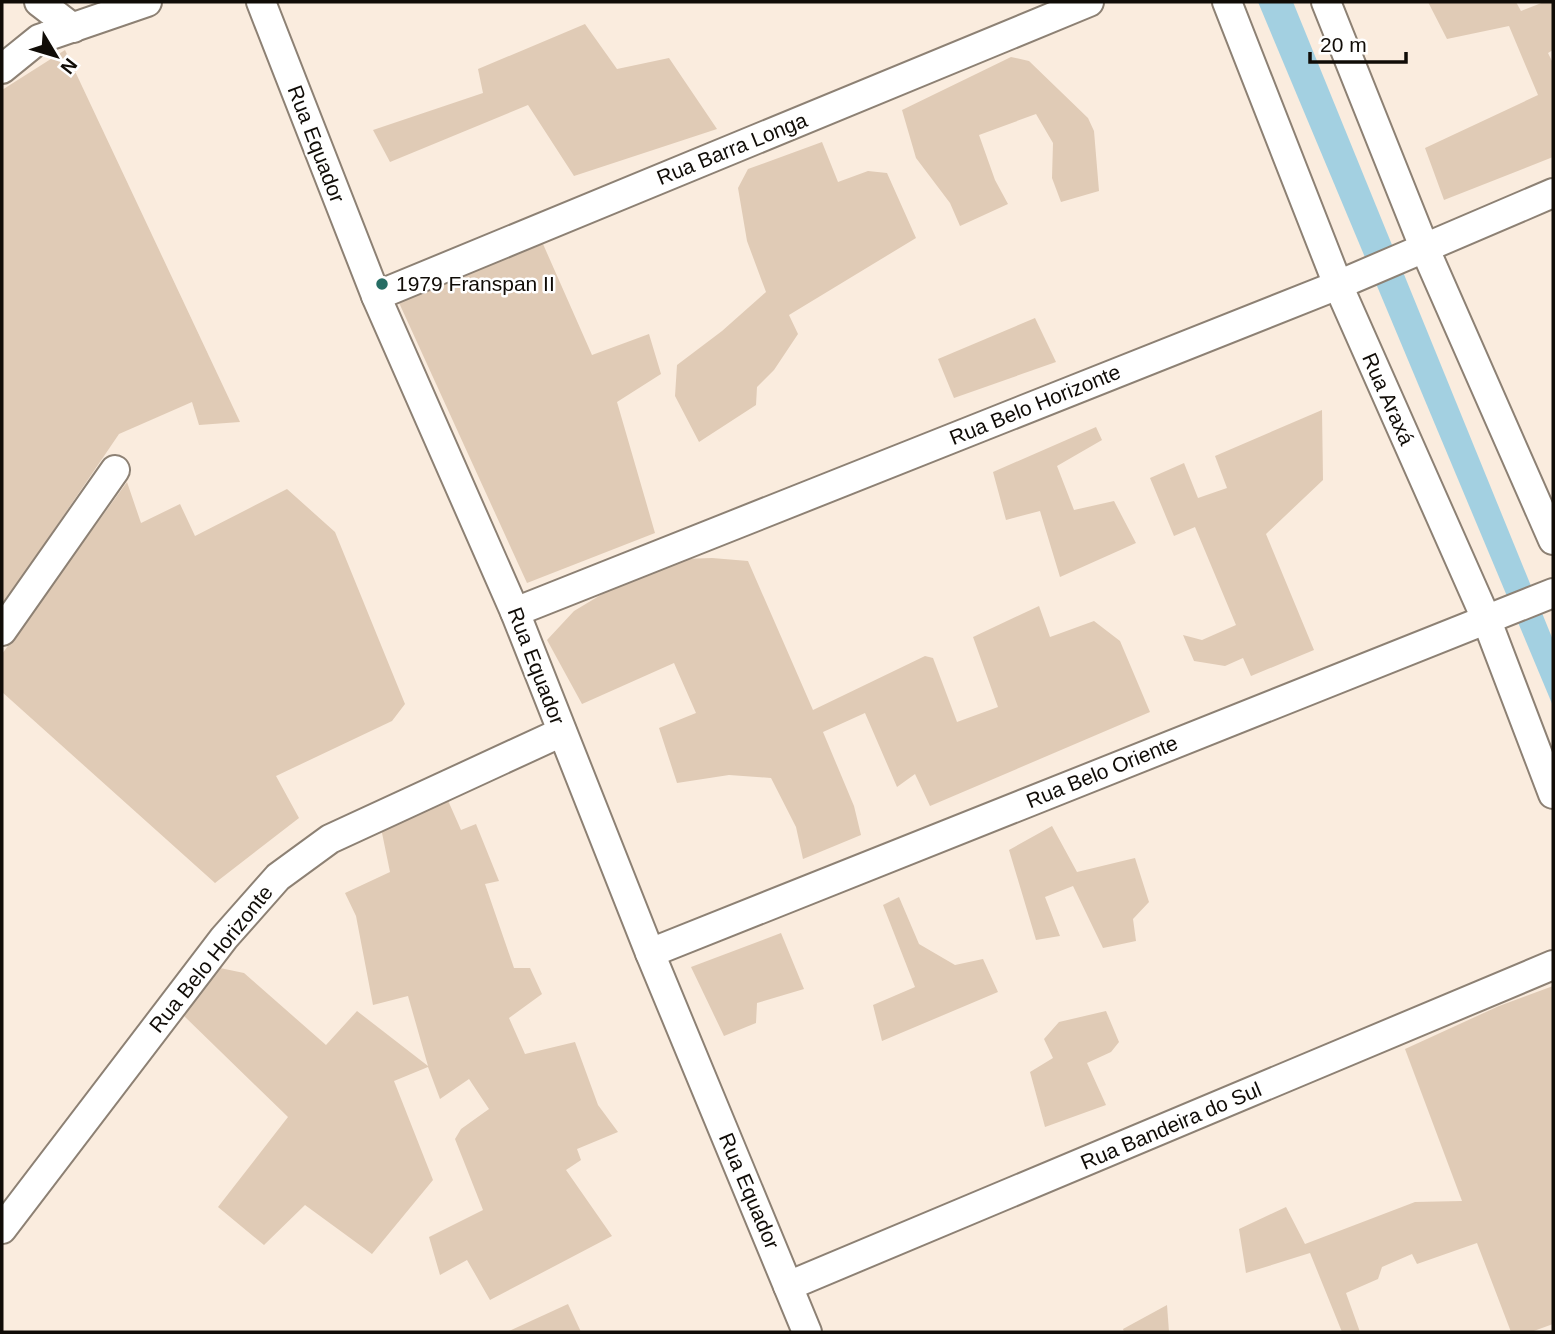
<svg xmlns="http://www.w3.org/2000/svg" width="1555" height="1334" viewBox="0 0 1555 1334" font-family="Helvetica,sans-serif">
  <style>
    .green { fill: #e0cbb6 }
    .water { fill: #a3d0e1 }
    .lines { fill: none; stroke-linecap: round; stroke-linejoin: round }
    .street-casing { stroke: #8d8174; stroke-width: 32 }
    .street { stroke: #fff; stroke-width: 28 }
    .poi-dot { fill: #266d64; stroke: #fff; stroke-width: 2.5 }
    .labels { text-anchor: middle; stroke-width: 5; stroke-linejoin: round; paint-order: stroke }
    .street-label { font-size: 21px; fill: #100c07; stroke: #fff }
    .poi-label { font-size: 21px; fill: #100c07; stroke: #fff; text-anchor: start }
  </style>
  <rect width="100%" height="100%" fill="#faecde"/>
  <g class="green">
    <path d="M1428,2H1516L1521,11L1544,2H1553V50L1548,53L1553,63V157L1444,200L1425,148L1538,95L1509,26L1447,39Z"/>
    <path d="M585,24L617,69L669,58L717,129L574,176L528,105L390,162L373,130L483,93L478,69Z"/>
    <path d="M65,50L240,422L199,425L192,402L119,434L2,606V90Z"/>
    <path d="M1011,57L1029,61L1088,118L1094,131L1099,191L1061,202L1052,178L1053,143L1036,114L979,135L995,180L1008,204L960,226L950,203L916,158L902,110Z"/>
    <path d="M822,142L838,182L868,171L887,173L916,238L789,315L798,334L774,370L757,387L756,405L699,442L675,396L677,365L722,331L766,292L747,241L738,188L748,169Z"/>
    <path d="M543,244L592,355L649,334L661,374L617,402L655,533L527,583L395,294Z"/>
    <path d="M1035,318L1056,362L954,398L938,359Z"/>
    <path d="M1322,410L1323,480L1266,534L1314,650L1251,676L1243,658L1225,666L1194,661L1183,635L1202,640L1236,625L1195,527L1174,536L1150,478L1184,463L1198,498L1227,488L1215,456Z"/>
    <path d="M1096,427L1102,440L1057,466L1074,510L1114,501L1136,543L1060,577L1040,511L1006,520L993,472Z"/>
    <path d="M127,482L141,523L180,504L195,536L287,489L335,532L405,704L392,721L276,776L299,818L215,883L2,692V654Z"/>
    <path d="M712,558L748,561L813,710L925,656L933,658L957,722L998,707L973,637L1039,606L1050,637L1094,621L1120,641L1150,712L930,806L915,774L897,787L865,713L823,732L854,806L861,835L803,859L796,827L771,778L729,775L677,783L659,728L696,713L674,663L582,704L547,640L574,611L614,587L682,559Z"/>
    <path d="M446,796L461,830L476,824L499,881L485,884L514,968H530L542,994L509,1018L525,1054L575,1042L598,1105L618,1132L577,1149L581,1160L566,1170L612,1236L490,1300L467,1260L440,1275L429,1237L483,1210L455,1139L461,1129L489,1109L469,1079L440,1099L428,1067L394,1081L433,1180L372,1254L305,1205L264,1245L218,1207L288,1117L183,1015L220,968L244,973L326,1045L357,1011L428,1066L408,996L373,1005L356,916L345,893L390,872L381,828Z"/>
    <path d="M1052,826L1077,872L1135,858L1149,902L1133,919L1136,941L1103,948L1073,886L1045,897L1060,936L1036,940L1009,850Z"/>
    <path d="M899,897L919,944L955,965L983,959L998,992L882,1041L873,1005L915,987L883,905Z"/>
    <path d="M781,933L804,989L757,1003L756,1023L724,1036L691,967Z"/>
    <path d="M1553,986V1324L1531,1332H1511L1477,1243L1417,1264L1412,1254L1382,1267L1378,1279L1346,1293L1360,1332H1342L1310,1253L1246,1273L1239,1229L1286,1207L1305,1244L1415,1202L1462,1201L1405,1049L1499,1006Z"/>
    <path d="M1106,1011L1119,1042L1111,1052L1087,1063L1106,1105L1045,1127L1030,1072L1053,1058L1044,1039L1059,1022Z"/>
    <path d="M568,1304L581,1332H507Z"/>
    <path d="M1167,1305L1169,1332H1124L1123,1329Z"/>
  </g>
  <path class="water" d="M1258,2H1293L1553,640V706Z"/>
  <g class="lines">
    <g class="street-casing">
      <g id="street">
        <path d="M39,2L73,28"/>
        <path d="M261,2L376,296L515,612L650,953L807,1332"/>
        <path d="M1227,2L1338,285L1487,621L1553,794"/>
        <path d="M1326,2L1424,247L1553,540"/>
        <path d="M2,69L39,39L147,2"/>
        <path d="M376,296L1089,2"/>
        <path d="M515,612L1338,285L1553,193"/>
        <path d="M2,631L115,470"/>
        <path d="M650,953L1553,593"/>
        <path d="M2,1229L224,938L278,877L330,839L562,732"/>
        <path d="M788,1286L1553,965"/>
      </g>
    </g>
    <use href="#street" class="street"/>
  </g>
  <circle class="poi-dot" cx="382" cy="284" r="7"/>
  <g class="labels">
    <g class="street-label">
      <text transform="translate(316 144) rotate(69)" y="7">Rua Equador</text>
      <text transform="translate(732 149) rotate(-22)" y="7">Rua Barra Longa</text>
      <text transform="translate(1388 399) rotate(66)" y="7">Rua Araxá</text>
      <text transform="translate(1035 405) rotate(-22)" y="7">Rua Belo Horizonte</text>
      <text transform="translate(536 666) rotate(69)" y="7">Rua Equador</text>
      <text transform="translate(1102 772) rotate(-22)" y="7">Rua Belo Oriente</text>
      <text transform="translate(211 959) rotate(-51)" y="7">Rua Belo Horizonte</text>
      <text transform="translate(1171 1126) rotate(-23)" y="7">Rua Bandeira do Sul</text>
      <text transform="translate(749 1191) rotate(67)" y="7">Rua Equador</text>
    </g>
    <g class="poi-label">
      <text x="396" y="291">1979 Franspan II</text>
    </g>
  </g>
  <rect width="1555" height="1334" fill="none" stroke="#100c07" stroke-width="7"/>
  <g transform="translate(56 56) rotate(128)" stroke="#ffffff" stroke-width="5" paint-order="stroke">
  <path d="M0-5L12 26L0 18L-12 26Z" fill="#100c07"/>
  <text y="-10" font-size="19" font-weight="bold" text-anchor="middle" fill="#100c07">N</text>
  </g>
  <path d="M1310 52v10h96v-10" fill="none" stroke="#100c07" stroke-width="3.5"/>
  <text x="1320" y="52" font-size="21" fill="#100c07" stroke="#ffffff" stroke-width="5" paint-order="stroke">20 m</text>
</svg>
